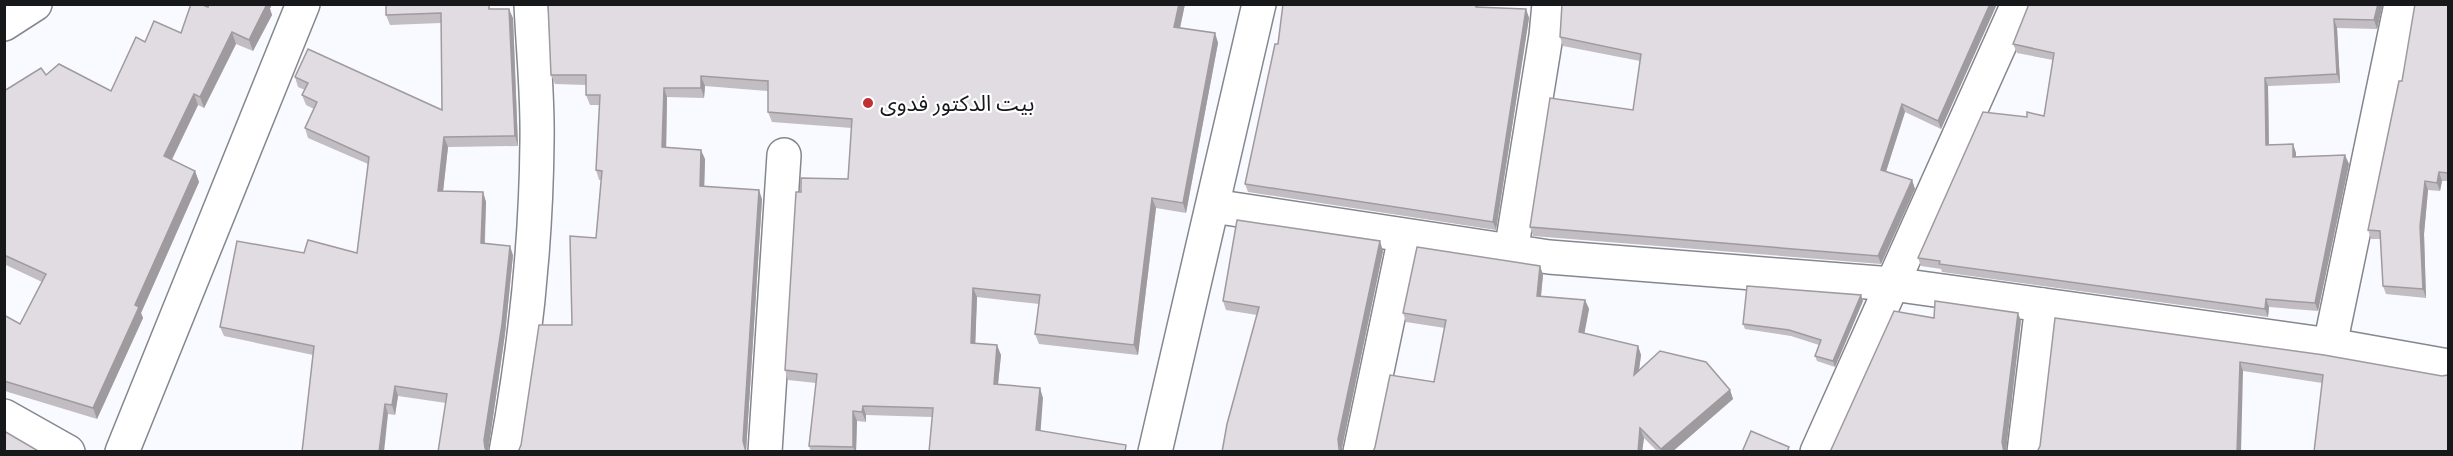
<svg xmlns="http://www.w3.org/2000/svg" width="2453" height="456" viewBox="0 0 2453 456" font-family="'Titillium Web','Noto Sans Arabic',sans-serif">
  <style>
    .lines { fill: none; stroke-linecap: round; stroke-linejoin: round }
    .minor-casing { stroke: #84878d; stroke-width: 36 }
    .major-casing { stroke: #84878d; stroke-width: 36 }
    .minor { stroke: #fff; stroke-width: 33 }
    .major { stroke: #fff; stroke-width: 33 }
    .wall { fill: #c2bdc2 }
    .shaded-wall { fill: #9e9a9e }
    .building { fill: #e1dce2; stroke: #9e9a9e; stroke-width: 1.5 }
    .poi-dot { fill: #bf3032; stroke: #fff; stroke-width: 2 }
    .labels { text-anchor: middle; stroke-width: 4.5; stroke-linejoin: round; paint-order: stroke }
    .poi-label { font-size: 22px; fill: #16181a; stroke: #fff; text-anchor: start }
  </style>
  <rect width="100%" height="100%" fill="#f9faff"/>
  <g class="lines">
    <g class="minor-casing">
      <g id="minor">
        <path d="M1213,206L1549,257L1892,284L2330,345L2448,366"/>
        <path d="M1511,252L1546,36L1549,4"/>
        <path d="M2330,345L2401,4"/>
        <path d="M4,416L68,452"/>
        <path d="M122,452L303,4"/>
        <path d="M506,452C525,349 536,246 537,142C538,96 533,50 531,4"/>
        <path d="M765,452L784,155"/>
        <path d="M1155,452L1259,4"/>
        <path d="M1360,452L1405,237"/>
        <path d="M1817,452L2018,4"/>
        <path d="M2024,452L2042,305"/>
      </g>
    </g>
    <g class="major-casing">
      <path id="major" d="M4,24L35,4"/>
    </g>
    <use href="#minor" class="minor"/>
    <use href="#major" class="major"/>
  </g>
  <g class="wall">
    <path d="M548,4H1185L1180,28L1215,33L1218,43L1186,213L1156,208L1138,355L1039,344L1035,334L1039,304L977,297L975,344L1001,355L998,384L1043,398L932,417L866,415V422L857,421L856,452H811L809,446L816,383L788,380L785,370L801,192L848,179L852,128L772,122L768,112V91L705,86L704,98L667,97L666,147L705,159L704,186L762,199L746,452H518L572,325L596,238L601,180H599L596,170L600,105H590L586,95V85L555,84L551,75Z"/>
    <path d="M1479,4V7L1526,9L1529,18L1496,230L1248,192L1245,184L1278,44Z"/>
    <path d="M1997,4L1941,129L1905,112L1886,171L1912,180L1915,189L1881,264L1533,236L1530,227L1633,110L1640,61L1563,46L1560,37Z"/>
    <path d="M2383,4L2377,29L2337,28L2340,83L2268,86L2269,145L2293,144L2296,153V157L2349,164L2318,311L2269,307L2268,317L1942,272L1941,269L1921,266L1918,258L2027,117L2044,116L2053,60L2017,53L2013,44Z"/>
    <path d="M2448,4V181H2442L2440,191L2428,190L2424,234L2426,298L2386,294L2383,286L2381,239H2371L2368,230L2402,81Z"/>
    <path d="M208,7L270,9L272,15L253,51L236,44L204,108L198,105L172,160L195,171L199,182L141,313L143,318L97,419L8,392L4,390V315L20,324L42,282L4,264V91L46,75L111,91L145,42L181,33Z"/>
    <path d="M492,9L513,18L518,146L448,147L443,191L483,192L486,202L485,244L513,255L505,334L488,452H438L446,403L398,396L395,415L388,414L313,355L224,336L220,327L304,253H357L368,164L308,138L305,128L314,109L306,105L302,95L305,90L298,87L295,77L442,110L441,23L390,25L386,15Z"/>
    <path d="M1383,251L1342,448L1257,315L1226,310L1223,301Z"/>
    <path d="M1540,266L1543,275L1541,296L1585,300L1589,309L1584,333L1638,346L1641,355L1639,370L1730,390L1733,399L1672,452H1658L1644,438L1642,452H1373L1434,382L1445,328L1406,322L1403,313Z"/>
    <path d="M1861,295L1863,301L1835,367L1817,361L1815,356L1819,345L1791,336L1745,329L1743,324Z"/>
    <path d="M2055,318L2324,355L2322,383L2243,371L2040,446Z"/>
  </g>
  <g class="shaded-wall">
    <path d="M266,4H272L270,9L272,15L253,51L249,40Z"/>
    <path d="M1179,4H1185L1178,37L1174,27Z"/>
    <path d="M1990,4H1997L1941,129L1938,121Z"/>
    <path d="M2378,4H2383L2377,29L2374,20Z"/>
    <path d="M509,9L513,18L518,146L515,136Z"/>
    <path d="M1526,9L1529,18L1496,230L1493,222Z"/>
    <path d="M2334,19L2337,28L2340,83L2337,74Z"/>
    <path d="M232,32L236,44L204,108L200,97Z"/>
    <path d="M1215,33L1218,43L1186,213L1183,203Z"/>
    <path d="M701,76L705,86L704,98L701,88Z"/>
    <path d="M2265,78L2268,86L2269,154L2266,145Z"/>
    <path d="M664,88L667,97L666,157L662,147Z"/>
    <path d="M194,94L198,105L168,167L164,156Z"/>
    <path d="M1902,104L1905,112L1884,178L1881,170Z"/>
    <path d="M444,137L448,147L442,201L438,191Z"/>
    <path d="M2293,144L2296,153V165L2293,157Z"/>
    <path d="M701,150L705,159L704,196L700,186Z"/>
    <path d="M2345,155L2349,164L2318,311L2315,303Z"/>
    <path d="M195,171L199,182L141,313L143,318L97,419L93,408L135,305Z"/>
    <path d="M2439,172L2442,181L2440,191L2437,183Z"/>
    <path d="M1912,180L1915,189L1881,264L1878,256Z"/>
    <path d="M2425,181L2428,190L2424,234L2426,298L2423,289L2420,226Z"/>
    <path d="M759,190L762,199L746,452L743,441Z"/>
    <path d="M483,192L486,202L484,253L481,243Z"/>
    <path d="M1152,198L1156,208L1138,355L1134,345Z"/>
    <path d="M1380,241L1383,251L1342,448V452H1340L1338,439Z"/>
    <path d="M510,246L513,255L505,334L488,452H486L484,440Z"/>
    <path d="M1540,266L1543,275L1540,305L1537,296Z"/>
    <path d="M973,288L977,297L975,353L971,343Z"/>
    <path d="M1861,295L1863,301L1835,367L1833,361Z"/>
    <path d="M2266,299L2269,307L2268,317L2265,309Z"/>
    <path d="M1585,300L1589,309L1583,341L1579,332Z"/>
    <path d="M2018,313L2021,321L2006,452H2004L2002,442Z"/>
    <path d="M997,345L1001,355L997,394L994,384Z"/>
    <path d="M1638,346L1641,355L1637,384L1634,375Z"/>
    <path d="M2240,362L2243,371L2241,452H2237Z"/>
    <path d="M395,386L398,396L395,415L392,405Z"/>
    <path d="M1040,388L1043,398L1040,439L1036,430Z"/>
    <path d="M1730,390L1733,399L1672,452H1662L1661,449Z"/>
    <path d="M385,404L388,414L384,452H379Z"/>
    <path d="M863,406L866,415V422L862,412Z"/>
    <path d="M853,411L857,421L856,452H855L853,447Z"/>
    <path d="M1640,428L1644,438L1642,452H1638Z"/>
  </g>
  <g class="building">
    <path d="M191,4H200L208,7L209,4H267L249,40L232,32L200,97L194,94L164,156L195,171L135,305L139,307L93,408L4,381V315L20,324L46,274L4,255V91L41,68L46,75L59,64L111,91L136,37L145,42L154,21L181,33Z"/>
    <path d="M386,4H489V9H509L515,136L444,137L438,191L483,192L481,243L510,246L502,324L484,440L485,448L487,452H438L447,394L395,386L392,405L385,404L379,452H302L314,346L220,327L237,241L304,253L308,240L357,253L369,157L305,128L317,102L302,95L308,83L295,77L308,49L442,110L441,13L386,15Z"/>
    <path d="M548,4H1179L1174,27L1215,33L1183,203L1152,198L1134,345L1035,334L1040,295L973,288L971,343L997,345L994,384L1040,388L1036,430L1126,445L1125,452H929L933,408L863,406L862,412L853,411V447L809,446L817,374L785,370L796,192H801V178L848,179L852,119L768,112V81L701,76V88H664L662,147L701,150L700,186L759,190L743,441L746,452H518L521,445L539,325H572L570,236L596,238L602,171L596,170L600,95H586V75H551Z"/>
    <path d="M1283,4H1476V7L1526,9L1493,222L1245,184L1275,44H1278Z"/>
    <path d="M1562,4H1990L1938,121L1902,104L1881,170L1912,180L1878,256L1530,227L1550,98L1633,110L1641,54L1560,37Z"/>
    <path d="M2029,4H2378L2374,20L2334,19L2337,74L2265,78L2266,145L2293,144V157L2345,155L2315,303L2266,299L2265,309L1939,264L1940,261L1918,258L1983,112L2027,117V112L2044,116L2054,53L2013,44Z"/>
    <path d="M2415,4H2448V173L2439,172L2437,183L2425,181L2420,226L2423,289L2383,286L2380,231L2368,230L2399,81H2402Z"/>
    <path d="M1237,220L1380,241L1338,439L1339,449L1341,452H1222L1227,424L1259,307L1223,301Z"/>
    <path d="M1417,247L1540,266L1537,296L1585,300L1579,332L1638,346L1634,375L1660,351L1706,362L1730,390L1661,449L1640,428L1638,452H1373L1375,447L1390,375L1434,382L1446,320L1403,313Z"/>
    <path d="M1747,286L1861,295L1833,361L1815,356L1821,340L1789,330L1743,324Z"/>
    <path d="M1935,301L2018,313L2002,442L2004,452H1830L1894,311L1934,318Z"/>
    <path d="M2055,318L2324,355L2442,376L2448,375V452H2314L2323,375L2240,362L2237,452H2037L2040,446Z"/>
    <path d="M4,431L40,452H4Z"/>
    <path d="M1751,431L1789,447L1787,452H1742Z"/>
  </g>
  <circle class="poi-dot" cx="868" cy="103" r="6"/>
  <g class="labels">
    <g class="poi-label">
      <text x="880" y="111">بيت الدكتور فدوى</text>
    </g>
  </g>
  <rect width="2453" height="456" fill="none" stroke="#16181a" stroke-width="12"/>
</svg>
